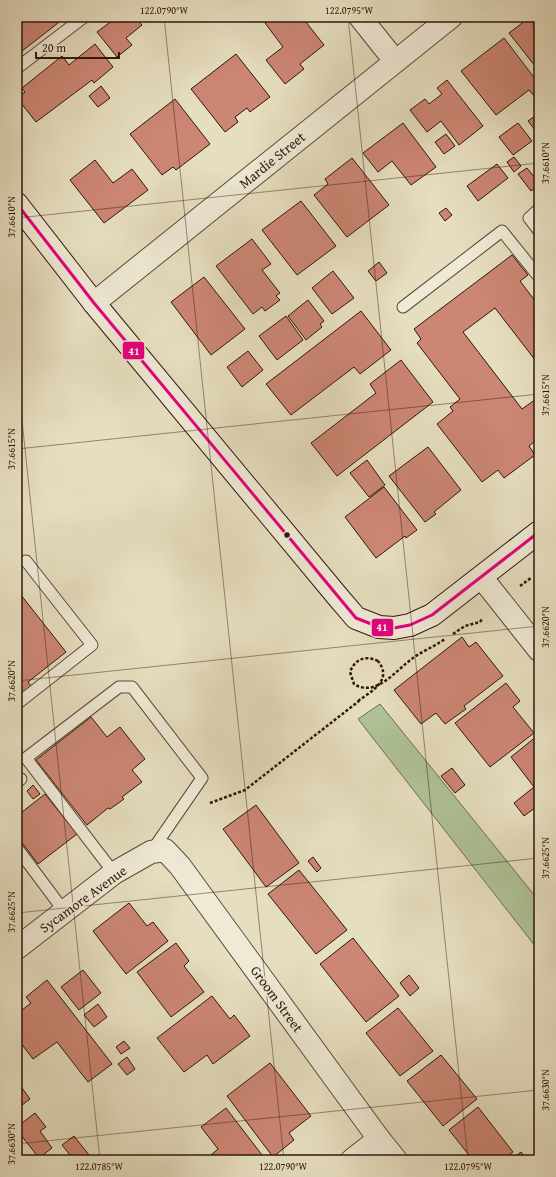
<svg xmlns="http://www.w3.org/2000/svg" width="556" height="1177" viewBox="0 0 556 1177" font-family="'Gentium Book Plus',serif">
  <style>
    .green { fill: #afc297; stroke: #6f6c50 }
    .building { fill: #cc8674; stroke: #2f160a }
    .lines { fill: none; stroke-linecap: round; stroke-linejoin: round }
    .lane-casing { stroke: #5d4838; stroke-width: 13 }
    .street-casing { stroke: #5d4838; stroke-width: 24 }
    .secondary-casing { stroke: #2f160a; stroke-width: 24 }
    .path { stroke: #2f160a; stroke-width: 2.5; stroke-dasharray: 3 2; stroke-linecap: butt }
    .lane { stroke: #efead6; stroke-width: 11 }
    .street { stroke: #efead6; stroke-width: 22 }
    .secondary { stroke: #efead6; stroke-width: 22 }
    .path-bridge { stroke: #2f160a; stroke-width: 2.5; stroke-dasharray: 3 2; stroke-linecap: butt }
    .bus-1-casing { stroke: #efead6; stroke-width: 6 }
    .bus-1 { stroke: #e5007d; stroke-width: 3 }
    .ticks { fill: none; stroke: #2f160a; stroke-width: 1; stroke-opacity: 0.45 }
    .bus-dot { fill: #2f160a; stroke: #efead6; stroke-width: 1.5 }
    .labels { text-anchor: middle; stroke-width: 3.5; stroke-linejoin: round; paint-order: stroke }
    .street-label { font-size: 14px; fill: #2f160a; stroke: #efead6 }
    .line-badge { stroke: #efead6; stroke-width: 1.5 }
    .badge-label { font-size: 11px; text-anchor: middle; font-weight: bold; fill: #fff }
    .neatline { fill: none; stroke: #2f160a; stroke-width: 1.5 }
    .ticks-label { font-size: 10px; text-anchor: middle; fill: #2f160a }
  </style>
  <rect width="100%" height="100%" fill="#e6dec0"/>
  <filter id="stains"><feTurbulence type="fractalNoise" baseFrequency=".005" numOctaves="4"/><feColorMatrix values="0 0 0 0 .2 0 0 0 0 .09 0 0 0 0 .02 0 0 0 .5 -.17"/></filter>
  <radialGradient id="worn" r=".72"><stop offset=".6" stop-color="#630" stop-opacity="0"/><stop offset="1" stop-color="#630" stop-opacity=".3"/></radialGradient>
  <path class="green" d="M380,704L539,901V951L358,719Z"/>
  <g class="building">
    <path d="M17,17H62L57,21L58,23L17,55Z"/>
    <path d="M117,17H135L142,25L126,38L132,45L117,57L97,32Z"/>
    <path d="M272,17H302L324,45L300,64L304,69L285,84L266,60L283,47L265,23Z"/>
    <path d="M530,17H539V71L509,33Z"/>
    <path d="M504,38L539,84V94L535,97L529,90L496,115L461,71Z"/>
    <path d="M95,44L113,67L94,83L92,80L36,122L17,98L25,92L22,88L62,56L69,65Z"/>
    <path d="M236,54L270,97L250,112L247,108L235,117L238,122L225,132L191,89Z"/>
    <path d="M447,80L483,126L459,145L441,121L427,132L410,110L425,99L429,104L442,94L437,88Z"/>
    <path d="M101,86L110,98L98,107L89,96Z"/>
    <path d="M175,99L210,144L176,170L173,167L162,175L130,134Z"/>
    <path d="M539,113V135L528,121Z"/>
    <path d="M403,123L436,167L411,185L392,161L378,172L363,153Z"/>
    <path d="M518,123L532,141L513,155L499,137Z"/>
    <path d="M446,134L455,146L444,154L435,142Z"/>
    <path d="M514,157L521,166L514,172L507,162Z"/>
    <path d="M352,158L389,205L347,237L314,195L328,184L325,179Z"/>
    <path d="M95,160L113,183L132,169L148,190L104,223L70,180Z"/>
    <path d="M497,164L508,178L478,201L467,186Z"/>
    <path d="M527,168L539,183V185L531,191L518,174Z"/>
    <path d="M301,201L336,246L297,275L262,230Z"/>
    <path d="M446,208L452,215L445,221L439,213Z"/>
    <path d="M252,239L271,264L262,270L280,293L276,296L280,300L265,311L262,307L253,314L216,266Z"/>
    <path d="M512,255L528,275L520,281L539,306V365L495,308L463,332L522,409L539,397V438L529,446L535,455L504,478L498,470L482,482L437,424L453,411L450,407L460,399L417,343L421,339L414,329Z"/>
    <path d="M379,262L387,273L376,281L368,271Z"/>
    <path d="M333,271L354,298L332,314L312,288Z"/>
    <path d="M204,277L245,329L211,355L171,302Z"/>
    <path d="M308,300L324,321L320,324L322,327L306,340L288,316Z"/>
    <path d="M361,311L391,350L360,374L354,367L291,415L266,384Z"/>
    <path d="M286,316L303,340L277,360L259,336Z"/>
    <path d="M248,351L263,370L242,387L227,367Z"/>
    <path d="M401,360L433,402L337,476L311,443L376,393L370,384Z"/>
    <path d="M428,447L461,490L434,512L436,514L425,522L389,476Z"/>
    <path d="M367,460L385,485L369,497L350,473Z"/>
    <path d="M384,487L417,530L406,538L405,536L376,558L345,517Z"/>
    <path d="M17,590L66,652L28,682L31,686L17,697Z"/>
    <path d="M462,637L469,647L476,642L503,676L464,706L466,709L445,724L436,713L421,724L394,690Z"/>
    <path d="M506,683L520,701L513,707L534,733L490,767L455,723Z"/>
    <path d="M91,717L107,737L120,727L145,759L132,770L142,782L122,797L124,799L110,809L108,808L87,825L36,760Z"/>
    <path d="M537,736L539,739V805L524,816L514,803L534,787L511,757Z"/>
    <path d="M452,768L465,785L455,793L441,776Z"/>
    <path d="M33,785L40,794L33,799L27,791Z"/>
    <path d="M45,794L77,834L38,864L17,836V816Z"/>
    <path d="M256,805L299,863L266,887L223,829Z"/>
    <path d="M313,857L321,868L317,872L308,861Z"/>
    <path d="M299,870L347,930L316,954L268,894Z"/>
    <path d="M129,903L147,926L153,922L168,941L126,974L93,931Z"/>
    <path d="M353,938L399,996L366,1022L320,964Z"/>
    <path d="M176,943L189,961L184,966L204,992L171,1017L137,972Z"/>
    <path d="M83,970L101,993L79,1010L61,987Z"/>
    <path d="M409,975L419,988L410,996L400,983Z"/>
    <path d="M47,980L112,1064L88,1082L57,1042L33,1059L17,1038V1014L31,1003L26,997Z"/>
    <path d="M212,996L230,1019L234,1015L250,1036L213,1064L207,1055L184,1072L157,1038Z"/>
    <path d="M98,1004L107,1017L94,1027L84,1015Z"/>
    <path d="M398,1008L433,1051L400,1076L366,1033Z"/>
    <path d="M124,1041L130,1048L121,1054L116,1047Z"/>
    <path d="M441,1055L477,1099L443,1126L407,1081Z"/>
    <path d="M127,1057L135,1069L127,1075L118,1064Z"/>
    <path d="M270,1063L311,1116L289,1133L294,1140L273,1157L227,1096Z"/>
    <path d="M17,1081L30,1099L17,1109Z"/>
    <path d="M478,1107L513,1152L502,1160H463L469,1155L449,1130Z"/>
    <path d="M226,1108L265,1159L264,1160H205L218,1149L201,1127Z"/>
    <path d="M35,1113L46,1127L40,1131L52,1148L39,1158L17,1130V1127Z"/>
    <path d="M74,1136L93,1160H74L62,1145Z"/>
    <path d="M521,1152L527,1160H511Z"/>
  </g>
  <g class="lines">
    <g class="lane-casing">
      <g id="lane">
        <path d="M17,68L84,17"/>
        <path d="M539,209L529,218L539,231"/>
        <path d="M403,307L502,231L539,277"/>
        <path d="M17,704L92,645L26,561"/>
        <path d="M17,782L21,779"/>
        <path d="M17,848L64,911"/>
        <path d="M114,873L26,758L119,687H132L202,778L151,852"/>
      </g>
    </g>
    <g class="street-casing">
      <g id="street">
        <path d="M360,17L395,61"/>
        <path d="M94,303L451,17"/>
        <path d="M482,578L539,650"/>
        <path d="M17,948L114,873L151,852L165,850L180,866L379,1139L396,1160"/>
        <path d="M352,1160L379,1139"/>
      </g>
    </g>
    <g class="secondary-casing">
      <path id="secondary" d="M17,204L94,303L338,597L356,618L379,627L394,628L410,625L432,615L539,532"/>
    </g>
    <g class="path">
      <path d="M520,586L531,578"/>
      <path d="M453,634L465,626L480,622L482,619"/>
      <path d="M378,661C365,655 355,659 350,672L354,684C376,698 396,670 413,658C423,651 435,646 445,639"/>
      <path d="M210,803L245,790L359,701"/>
    </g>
    <use href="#lane" class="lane"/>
    <use href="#street" class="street"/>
    <use href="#secondary" class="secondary"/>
    <path class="path-bridge" d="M358,701C372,691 393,680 378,661"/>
    <g class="bus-1-casing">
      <path id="bus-1" d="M17,204L94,303L356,618L379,627L394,628L410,625L432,615L539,532"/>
    </g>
    <use href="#bus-1" class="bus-1"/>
  </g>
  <path class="ticks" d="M164,17L284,1160M348,17L468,1160M532,17L539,82M17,218L539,163M17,373L100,1160M17,449L539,394M17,681L539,626M17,913L539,858M17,1144L539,1090"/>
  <circle class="bus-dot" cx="287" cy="535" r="3.5"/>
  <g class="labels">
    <g class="street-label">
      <text transform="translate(272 160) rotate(-39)" y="5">Mardie Street</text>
      <text transform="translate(83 899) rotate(-36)" y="5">Sycamore Avenue</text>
      <text transform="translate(277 999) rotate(54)" y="5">Groom Street</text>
    </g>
  </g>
  <g class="line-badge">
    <rect x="122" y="341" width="23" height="19" rx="4" fill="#e5007d"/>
    <rect x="371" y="618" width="23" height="19" rx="4" fill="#e5007d"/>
  </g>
  <g class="badge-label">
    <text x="134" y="355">41</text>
    <text x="382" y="631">41</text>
  </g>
  <rect width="556" height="1177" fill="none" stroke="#e6dec0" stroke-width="44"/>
  <path d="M36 52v6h83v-6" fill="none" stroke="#2f160a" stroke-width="2"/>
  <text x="42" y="52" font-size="12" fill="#2f160a" stroke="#efead6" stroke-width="3" paint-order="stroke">20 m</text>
  <rect x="22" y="22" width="512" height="1133" class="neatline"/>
  <g class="ticks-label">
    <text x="164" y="14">122.0790°W</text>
    <text x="349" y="14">122.0795°W</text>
    <text transform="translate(545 163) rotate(-90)" y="4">37.6610°N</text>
    <text transform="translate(11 217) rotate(-90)" y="4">37.6610°N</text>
    <text transform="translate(545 395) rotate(-90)" y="4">37.6615°N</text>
    <text transform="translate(11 449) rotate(-90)" y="4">37.6615°N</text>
    <text transform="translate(545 627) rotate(-90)" y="4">37.6620°N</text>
    <text transform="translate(11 681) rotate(-90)" y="4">37.6620°N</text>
    <text transform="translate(545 858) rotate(-90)" y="4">37.6625°N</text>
    <text transform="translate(11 912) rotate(-90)" y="4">37.6625°N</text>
    <text transform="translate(545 1090) rotate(-90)" y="4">37.6630°N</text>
    <text transform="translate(11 1144) rotate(-90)" y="4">37.6630°N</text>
    <text x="99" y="1170">122.0785°W</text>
    <text x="283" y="1170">122.0790°W</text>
    <text x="468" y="1170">122.0795°W</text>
  </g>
  <rect width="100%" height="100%" filter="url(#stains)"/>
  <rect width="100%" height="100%" fill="url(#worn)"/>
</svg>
